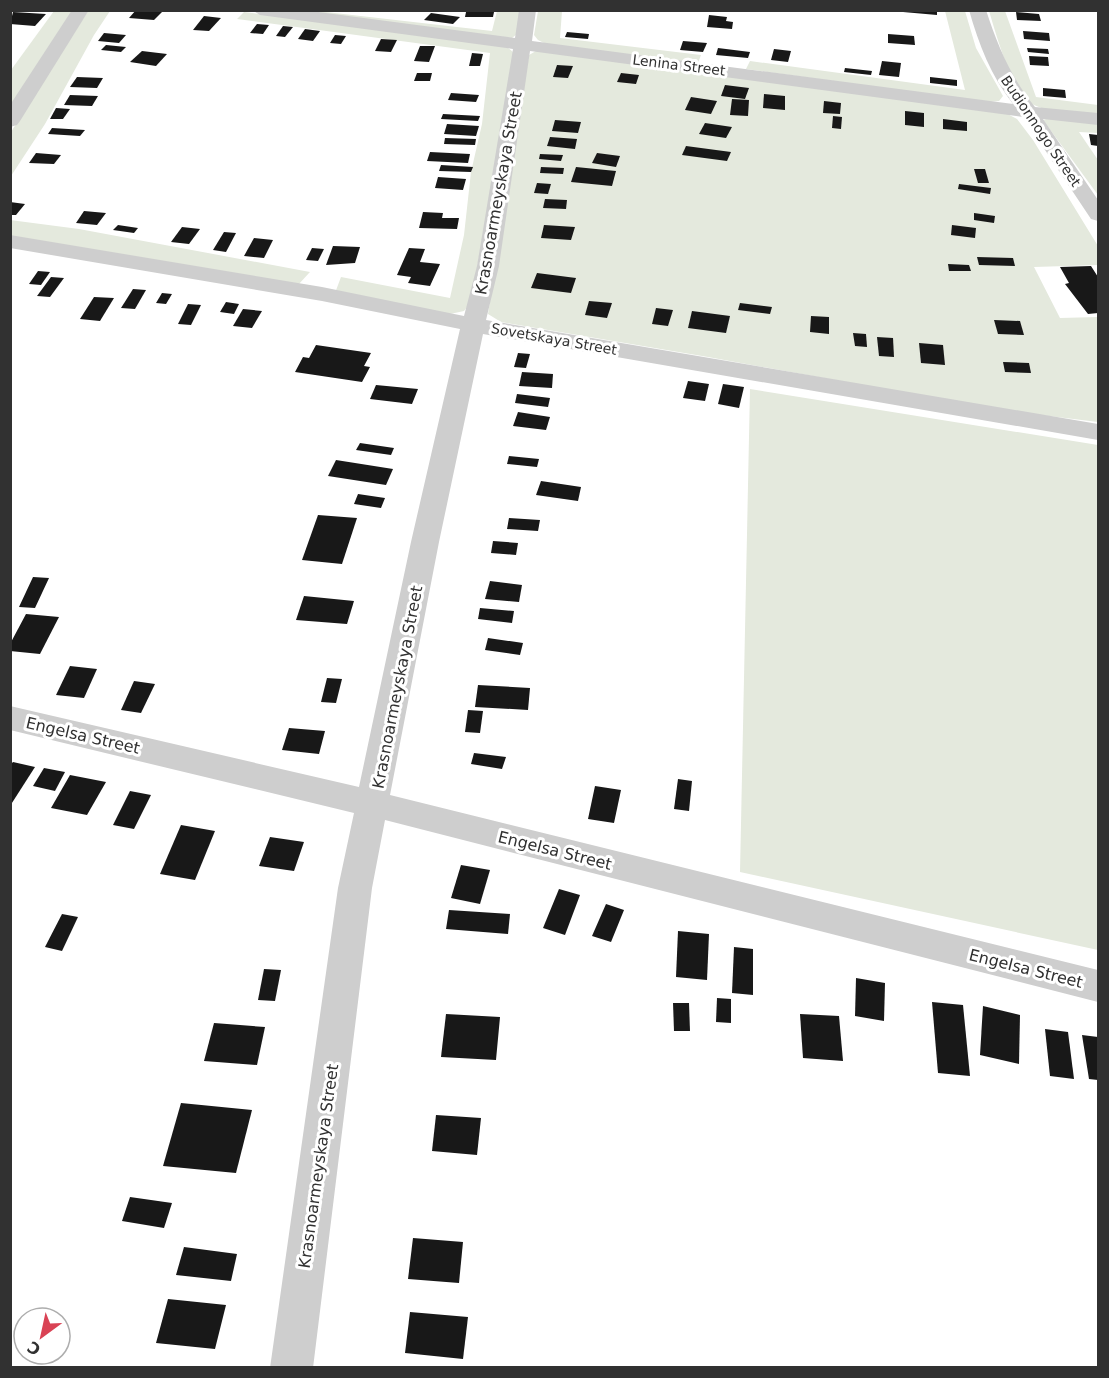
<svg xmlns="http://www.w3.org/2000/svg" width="1109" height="1378" viewBox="0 0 1109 1378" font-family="'DejaVu Sans',sans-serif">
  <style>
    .green { fill: #e4e9dd }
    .building { fill: #181818 }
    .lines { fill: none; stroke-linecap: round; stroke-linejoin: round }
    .minor { fill: #cecece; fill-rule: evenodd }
    .labels { text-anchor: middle; stroke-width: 6; stroke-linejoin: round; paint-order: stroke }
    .far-street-label { font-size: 14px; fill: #313131; stroke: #fff }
    .street-label { font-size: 16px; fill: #313131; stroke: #fff }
  </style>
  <rect width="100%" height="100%" fill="#fff"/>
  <g class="green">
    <path d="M54,11H77L11,111V70Z"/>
    <path d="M88,11H110L94,35L45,124L11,176V132Z"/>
    <path d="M280,11H317L492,31L497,11H521L517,34L512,38Z"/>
    <path d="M538,11H562L560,38L701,55L698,63L548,45L538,40L534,35Z"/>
    <path d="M945,11H965L976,48L1003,96L999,101L987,102L746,69L750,61L965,90Z"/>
    <path d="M989,11H1005L1036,97L1098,105V115C1078,113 1053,114 1034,105C1012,95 996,33 989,11Z"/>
    <path d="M244,12L507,47L513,52L514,58L471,302L464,311L450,314L335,293L341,277L450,298L464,235L471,172L482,124L490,53L237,19Z"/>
    <path d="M536,51L998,109L1017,119L1033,140L1098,246V265L1034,267L1060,318L1098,317V422L1000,410L708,357L501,322L488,314L529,55Z"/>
    <path d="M1052,117L1098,121V133L1079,132L1098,160V195L1043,120Z"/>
    <path d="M10,220L79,229L310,272L298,285L11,237Z"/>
    <path d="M750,389L1098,445V950L740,872Z"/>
  </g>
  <g class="building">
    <path d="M136,10H146L162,12L154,20L129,18Z"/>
    <path d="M903,10H937V15L903,12Z"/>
    <path d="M13,12L46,14L35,26L10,24Z"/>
    <path d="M466,12H494L493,17H465Z"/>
    <path d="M1016,12L1039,14L1041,21L1017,20Z"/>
    <path d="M431,13L460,17L453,24L424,20Z"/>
    <path d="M709,15L727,17L726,21L733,22L732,29L707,27Z"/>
    <path d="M204,16L221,18L209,31L193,30Z"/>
    <path d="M257,24L269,25L263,34L250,33Z"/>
    <path d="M283,26L293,27L285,37L276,36Z"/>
    <path d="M305,29L320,31L313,41L298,39Z"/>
    <path d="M1023,31L1049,33L1050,41L1024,39Z"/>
    <path d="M567,32L589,34L588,39L565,37Z"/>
    <path d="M104,33L126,35L119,43L98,41Z"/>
    <path d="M888,34L914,36L915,45L888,43Z"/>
    <path d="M335,35L346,36L341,44L330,43Z"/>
    <path d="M381,39L397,40L391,52L375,51Z"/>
    <path d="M683,41L707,43L703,52L680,50Z"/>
    <path d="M106,45L126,47L121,52L101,50Z"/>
    <path d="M420,46H435L429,62L414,61Z"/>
    <path d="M718,48L750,52L748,58L716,55Z"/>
    <path d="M1027,48L1048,49L1049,54L1028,52Z"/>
    <path d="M774,49L791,51L788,62L771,60Z"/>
    <path d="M142,51L167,54L156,66L130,62Z"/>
    <path d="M472,53L483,54L480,66H469Z"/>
    <path d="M1029,56L1048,57L1049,66L1030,65Z"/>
    <path d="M882,61L901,63L899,77L879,75Z"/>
    <path d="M557,65L573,66L568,78L553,77Z"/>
    <path d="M845,68L872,71L871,75L844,72Z"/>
    <path d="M417,73H432L430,81H414Z"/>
    <path d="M621,73L639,75L636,84L617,82Z"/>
    <path d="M77,77L103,78L97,88L70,87Z"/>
    <path d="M930,77L957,80V86L930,83Z"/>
    <path d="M725,85L749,88L745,99L721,96Z"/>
    <path d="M1043,88L1065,90L1066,98L1043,96Z"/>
    <path d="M451,93L479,95L476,102L448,100Z"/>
    <path d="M764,94L785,96V110L763,108Z"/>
    <path d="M70,95L98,96L92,106L64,105Z"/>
    <path d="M691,97L717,101L711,114L685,110Z"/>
    <path d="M732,99L749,100L748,116L730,115Z"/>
    <path d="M824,101L841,103L840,114L823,113Z"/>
    <path d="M56,108L70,109L63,119H50Z"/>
    <path d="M905,111L924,113V127L905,125Z"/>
    <path d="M443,114L480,116L478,121L441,119Z"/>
    <path d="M833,116L842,117L841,129L832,128Z"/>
    <path d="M943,119L967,122V131L943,129Z"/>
    <path d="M555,120L581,122L578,133L552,131Z"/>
    <path d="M705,123L732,127L726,138L699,134Z"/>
    <path d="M447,124L479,126L476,136L444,134Z"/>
    <path d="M52,128L85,130L80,136L48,134Z"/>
    <path d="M1089,134L1098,135V146L1091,145Z"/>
    <path d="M550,137L577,139L575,149L547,146Z"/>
    <path d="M445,138L476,139L475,145L444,144Z"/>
    <path d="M686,146L731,152L727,161L682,155Z"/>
    <path d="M430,152L470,154L468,163L427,161Z"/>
    <path d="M36,153L61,155L54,164L29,163Z"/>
    <path d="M597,153L620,156L616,167L592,163Z"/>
    <path d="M540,154L563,155L561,161L539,159Z"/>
    <path d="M441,165L473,167L471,172L439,171Z"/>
    <path d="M541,167L564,168L563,174L540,173Z"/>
    <path d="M576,167L616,171L612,186L571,182Z"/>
    <path d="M974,169H985L989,183H978Z"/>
    <path d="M438,177L466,179L463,190L435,188Z"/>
    <path d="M537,183L551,184L548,194L534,193Z"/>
    <path d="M959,184L991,188L990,194L958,189Z"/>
    <path d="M545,199L567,200L566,209L543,208Z"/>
    <path d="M10,202L25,204L16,215H10Z"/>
    <path d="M84,211L106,213L97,225L76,223Z"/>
    <path d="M423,212L443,213L442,218H459L457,229L419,228Z"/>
    <path d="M974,213L995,216L994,223L974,220Z"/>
    <path d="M118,225L138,228L134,233L113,230Z"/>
    <path d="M544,225L575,227L571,240L541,238Z"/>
    <path d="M952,225L976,228L975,238L951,235Z"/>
    <path d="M182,227L200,229L189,244L171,242Z"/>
    <path d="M224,232L236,233L226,252L213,250Z"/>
    <path d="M254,238L273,240L264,258L244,256Z"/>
    <path d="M333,246L360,247L355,263L326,265Z"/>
    <path d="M312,248L324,249L318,261L306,260Z"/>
    <path d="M409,248L425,249L420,262L440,264L430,286L408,283L411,277L397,275Z"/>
    <path d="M977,257L1013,258L1015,266L979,265Z"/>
    <path d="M948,264L969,265L971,271H949Z"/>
    <path d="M1091,266L1098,277V313L1088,314L1065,284L1069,283L1060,267Z"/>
    <path d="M38,271L50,272L41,285L29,284Z"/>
    <path d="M537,273L576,278L571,293L531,288Z"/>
    <path d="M51,277L64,278L50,297L37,296Z"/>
    <path d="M133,289L146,290L135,309L121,308Z"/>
    <path d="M162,293L172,294L166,304L156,303Z"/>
    <path d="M94,297L114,298L100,321L80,319Z"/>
    <path d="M589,301L612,303L607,318L585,315Z"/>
    <path d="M226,302L239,304L234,314L220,312Z"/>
    <path d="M740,303L772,307L770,314L738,310Z"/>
    <path d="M188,304L201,305L191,325L178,324Z"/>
    <path d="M656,308L673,310L668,326L652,324Z"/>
    <path d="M243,309L262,311L252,328L233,326Z"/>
    <path d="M692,311L730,316L726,333L688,328Z"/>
    <path d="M811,316L829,317V334L810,332Z"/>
    <path d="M994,320L1020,321L1024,335L998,334Z"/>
    <path d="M853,333L866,334L867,347L855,346Z"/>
    <path d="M877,337L893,338L894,357L879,356Z"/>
    <path d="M919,343L943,345L945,365L921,363Z"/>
    <path d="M316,345L371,353L364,366L370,367L362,382L295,372L303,357L309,358Z"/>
    <path d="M518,353L530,354L526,368L514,367Z"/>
    <path d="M1003,362L1029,363L1031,373L1005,372Z"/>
    <path d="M522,372L553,374L552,388L519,386Z"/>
    <path d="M688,381L709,384L705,401L683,398Z"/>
    <path d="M723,384L744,387L739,408L718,404Z"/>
    <path d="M376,385L418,389L412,404L370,399Z"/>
    <path d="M517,394L550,398L548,407L515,403Z"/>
    <path d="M518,412L550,417L546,430L513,426Z"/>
    <path d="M360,443L394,448L391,455L356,450Z"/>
    <path d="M509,456L539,459L537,467L507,464Z"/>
    <path d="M336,460L393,469L386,485L328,476Z"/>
    <path d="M541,481L581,487L578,501L536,495Z"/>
    <path d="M358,494L385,498L381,508L354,504Z"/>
    <path d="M318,515L357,518L342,564L302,560Z"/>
    <path d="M509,518L540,520L538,531L507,529Z"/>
    <path d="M493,541L518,543L516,555L491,553Z"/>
    <path d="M33,577L49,578L35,608L19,607Z"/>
    <path d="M490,581L522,585L519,602L485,599Z"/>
    <path d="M304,596L354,601L347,624L296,620Z"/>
    <path d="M480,608L514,611L512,623L478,619Z"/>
    <path d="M26,614L59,617L40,654L10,651V644Z"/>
    <path d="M488,638L523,643L520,655L485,650Z"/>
    <path d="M70,666L97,669L84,698L56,695Z"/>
    <path d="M327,678L342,679L336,703L321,702Z"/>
    <path d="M134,681L155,684L141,713L121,710Z"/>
    <path d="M478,685L530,688L528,710L475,707Z"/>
    <path d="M468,710L483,711L480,733L465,732Z"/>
    <path d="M289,728L325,731L319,754L282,750Z"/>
    <path d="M474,753L506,757L502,769L471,764Z"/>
    <path d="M13,762L35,767L10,806V765Z"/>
    <path d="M44,768L65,772L55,791L33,786Z"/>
    <path d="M70,775L106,782L87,815L51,808Z"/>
    <path d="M678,779L692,781L689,811L674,809Z"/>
    <path d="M595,786L621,790L614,823L588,819Z"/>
    <path d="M130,791L151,795L134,829L113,825Z"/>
    <path d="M181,825L215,831L195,880L160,874Z"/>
    <path d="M270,837L304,842L294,871L259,866Z"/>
    <path d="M461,865L490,870L480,904L451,898Z"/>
    <path d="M559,889L580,895L565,935L543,928Z"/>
    <path d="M606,904L624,910L611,942L592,936Z"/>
    <path d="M449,910L510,914L508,934L446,929Z"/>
    <path d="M62,914L78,917L62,951L45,947Z"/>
    <path d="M678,931L709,934L707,980L676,977Z"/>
    <path d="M734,947L753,949V995L732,993Z"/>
    <path d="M264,969L281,970L275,1001L258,1000Z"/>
    <path d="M856,978L885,983L884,1021L855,1016Z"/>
    <path d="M717,998L731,999V1023L716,1022Z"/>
    <path d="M932,1002L963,1005L970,1076L938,1073Z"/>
    <path d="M673,1003H689L690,1031H674Z"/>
    <path d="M983,1006L1020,1015L1019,1064L980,1055Z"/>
    <path d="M446,1014L500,1017L496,1060L441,1057Z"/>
    <path d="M800,1014L839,1016L843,1061L803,1058Z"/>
    <path d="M214,1023L265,1027L257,1065L204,1061Z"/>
    <path d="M1045,1029L1068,1032L1074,1079L1050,1076Z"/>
    <path d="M1082,1035L1098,1037V1080L1089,1079Z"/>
    <path d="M181,1103L252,1110L236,1173L163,1166Z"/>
    <path d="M436,1115L481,1118L477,1155L432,1151Z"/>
    <path d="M130,1197L172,1203L164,1228L122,1221Z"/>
    <path d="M413,1238L463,1242L459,1283L408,1279Z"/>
    <path d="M184,1247L237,1254L231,1281L176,1275Z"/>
    <path d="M168,1299L226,1305L215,1349L156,1343Z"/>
    <path d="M410,1312L468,1317L463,1359L405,1353Z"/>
  </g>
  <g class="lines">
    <g class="minor">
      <path d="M72,10H89L20,121L17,125L10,127V105Z"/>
      <path d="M252,10H303L515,38L519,10H536L532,41L1013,104C991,76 979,45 969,10H986C998,47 1011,77 1035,107L1098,113V125L1043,119L1098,200V221L1091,219L1023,117L530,51L499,266L486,320L1098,424V440L483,334L439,542L390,795L1098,970V1002L385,820L372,888L313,1368H270L338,888L354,813L10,730V706L359,787L411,542L460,329L322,301L10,248V235L322,287L464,316L477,266L513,49L260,15Z"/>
    </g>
  </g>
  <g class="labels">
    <g class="far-street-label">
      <text transform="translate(679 65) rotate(7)" y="5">Lenina Street</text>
      <text transform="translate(1041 131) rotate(56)" y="5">Budionnogo Street</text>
      <text transform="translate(554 339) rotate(10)" y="5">Sovetskaya Street</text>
    </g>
    <g class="street-label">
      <text transform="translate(498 193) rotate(-80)" y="6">Krasnoarmeyskaya Street</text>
      <text transform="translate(397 687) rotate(-79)" y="6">Krasnoarmeyskaya Street</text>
      <text transform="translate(83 735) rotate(13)" y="6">Engelsa Street</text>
      <text transform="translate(555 850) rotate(14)" y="6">Engelsa Street</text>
      <text transform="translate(1026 968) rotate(14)" y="6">Engelsa Street</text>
      <text transform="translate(318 1166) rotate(-82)" y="6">Krasnoarmeyskaya Street</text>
    </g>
  </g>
  <rect width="1109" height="1378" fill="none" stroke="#313131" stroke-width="24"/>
  <g transform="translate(42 1336) rotate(213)"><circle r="28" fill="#ffffff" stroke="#adadad" stroke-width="1.5"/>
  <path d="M0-4.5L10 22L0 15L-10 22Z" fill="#d94254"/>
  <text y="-9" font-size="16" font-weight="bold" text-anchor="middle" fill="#313131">С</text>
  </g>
</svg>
